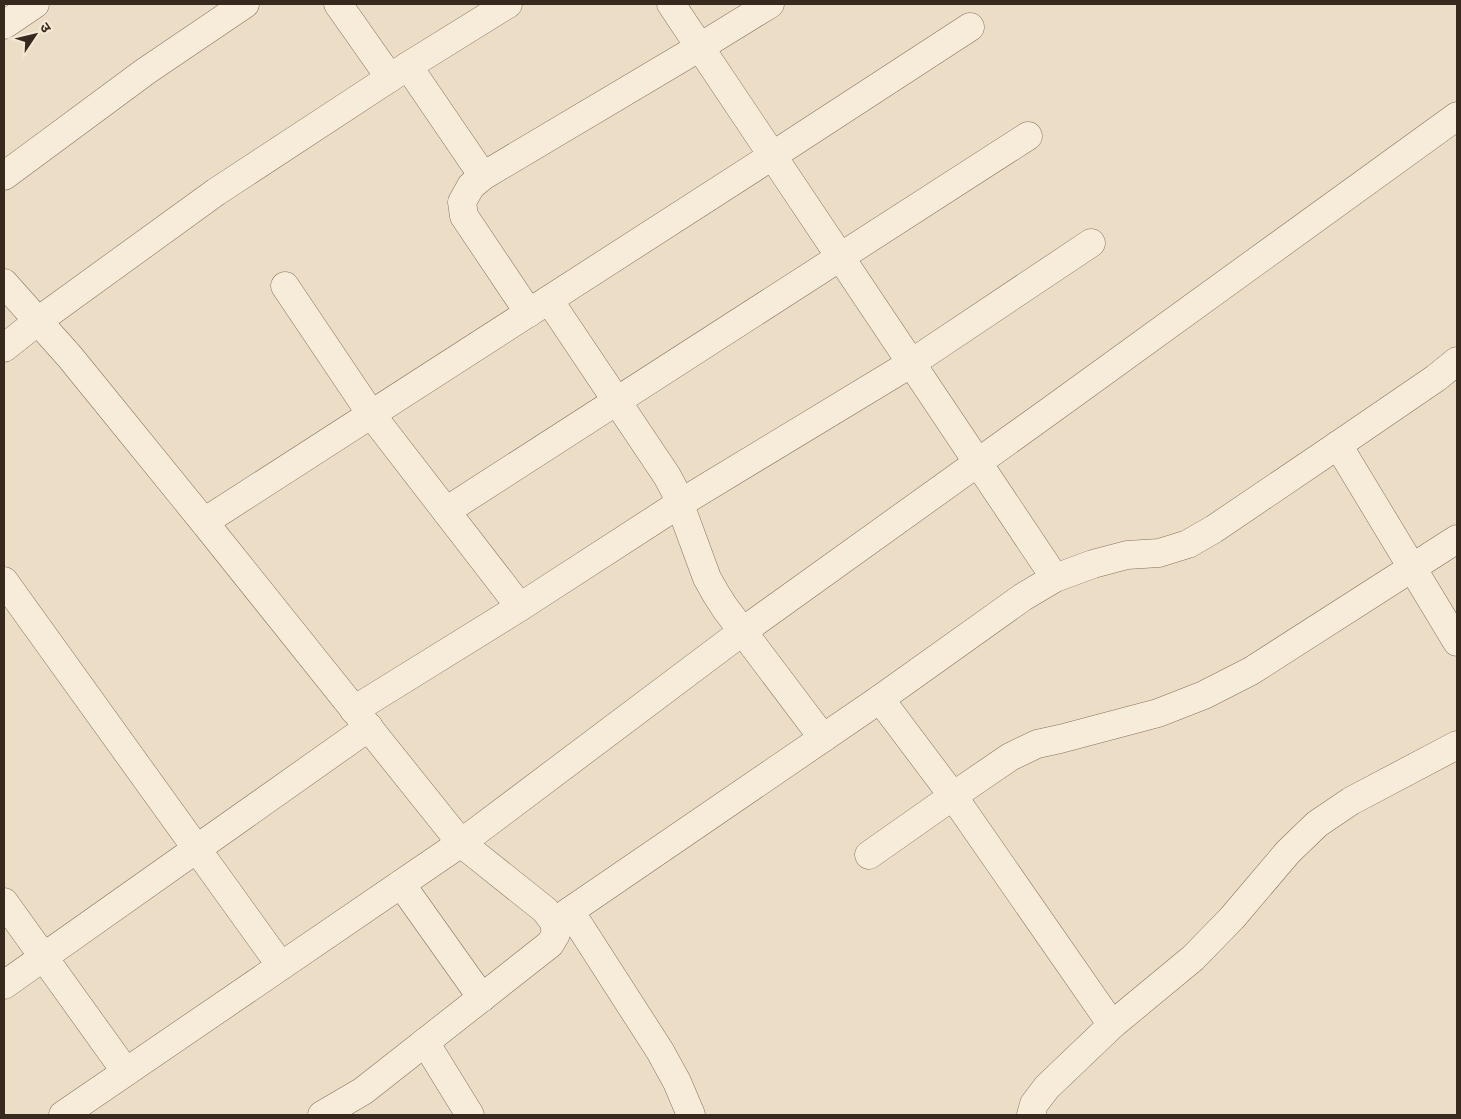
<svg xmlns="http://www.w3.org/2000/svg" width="1461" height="1119" viewBox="0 0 1461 1119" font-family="'Roboto Serif','Noto Sans Devanagari',serif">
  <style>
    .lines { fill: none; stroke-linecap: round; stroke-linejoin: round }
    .minor-casing { stroke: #87705c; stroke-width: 29 }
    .minor { stroke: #f7ecd9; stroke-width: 28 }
  </style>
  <rect width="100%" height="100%" fill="#ecdec6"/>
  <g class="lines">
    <g class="minor-casing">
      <g id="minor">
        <path d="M338,4L390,78"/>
        <path d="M671,4L1055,578"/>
        <path d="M4,25L35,4"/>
        <path d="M408,66L483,176"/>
        <path d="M4,176L146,71L245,4"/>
        <path d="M4,283L70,357L204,522L461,843L743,631L1051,410L1457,116"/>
        <path d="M285,286L371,414L520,607"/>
        <path d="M549,300L667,476L675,491L707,578L716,594L725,608L823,738"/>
        <path d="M529,313L464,216L462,202L471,186L483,176L700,47L770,4"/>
        <path d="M4,348L38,321L216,192L408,66L508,4"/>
        <path d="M1338,445L1457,642"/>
        <path d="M446,511L1028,136"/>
        <path d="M204,522L772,156L970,27"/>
        <path d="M4,581L281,966"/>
        <path d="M880,699L953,796L1112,1025"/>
        <path d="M354,710L520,607L679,504L910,364L1091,243"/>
        <path d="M869,855L953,796L1010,757L1037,744L1060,739L1158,713L1204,695L1251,671L1457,539"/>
        <path d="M401,884L482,998"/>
        <path d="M4,902L126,1072"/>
        <path d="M570,911L660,1051L677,1082L691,1115"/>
        <path d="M554,922L880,699L1023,597L1055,578L1093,564L1127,555L1159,553L1188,544L1214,529L1338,445L1436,378L1457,361"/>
        <path d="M4,985L369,727"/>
        <path d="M425,1042L470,1115"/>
        <path d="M63,1115L461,843L545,910L554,922L556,934L550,944L363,1091L322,1115"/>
        <path d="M1031,1115L1034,1104L1047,1087L1112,1025L1193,958L1232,918L1288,852L1317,824L1351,801L1457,745"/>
      </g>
    </g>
    <use href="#minor" class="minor"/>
  </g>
  <rect width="1461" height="1119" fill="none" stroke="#38291f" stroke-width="10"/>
  <g transform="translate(35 35) rotate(55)" stroke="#f4e9d5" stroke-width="4" paint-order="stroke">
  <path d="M0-4L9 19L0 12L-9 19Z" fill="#38291f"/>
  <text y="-8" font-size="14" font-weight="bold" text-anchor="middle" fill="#38291f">उ</text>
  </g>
</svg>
